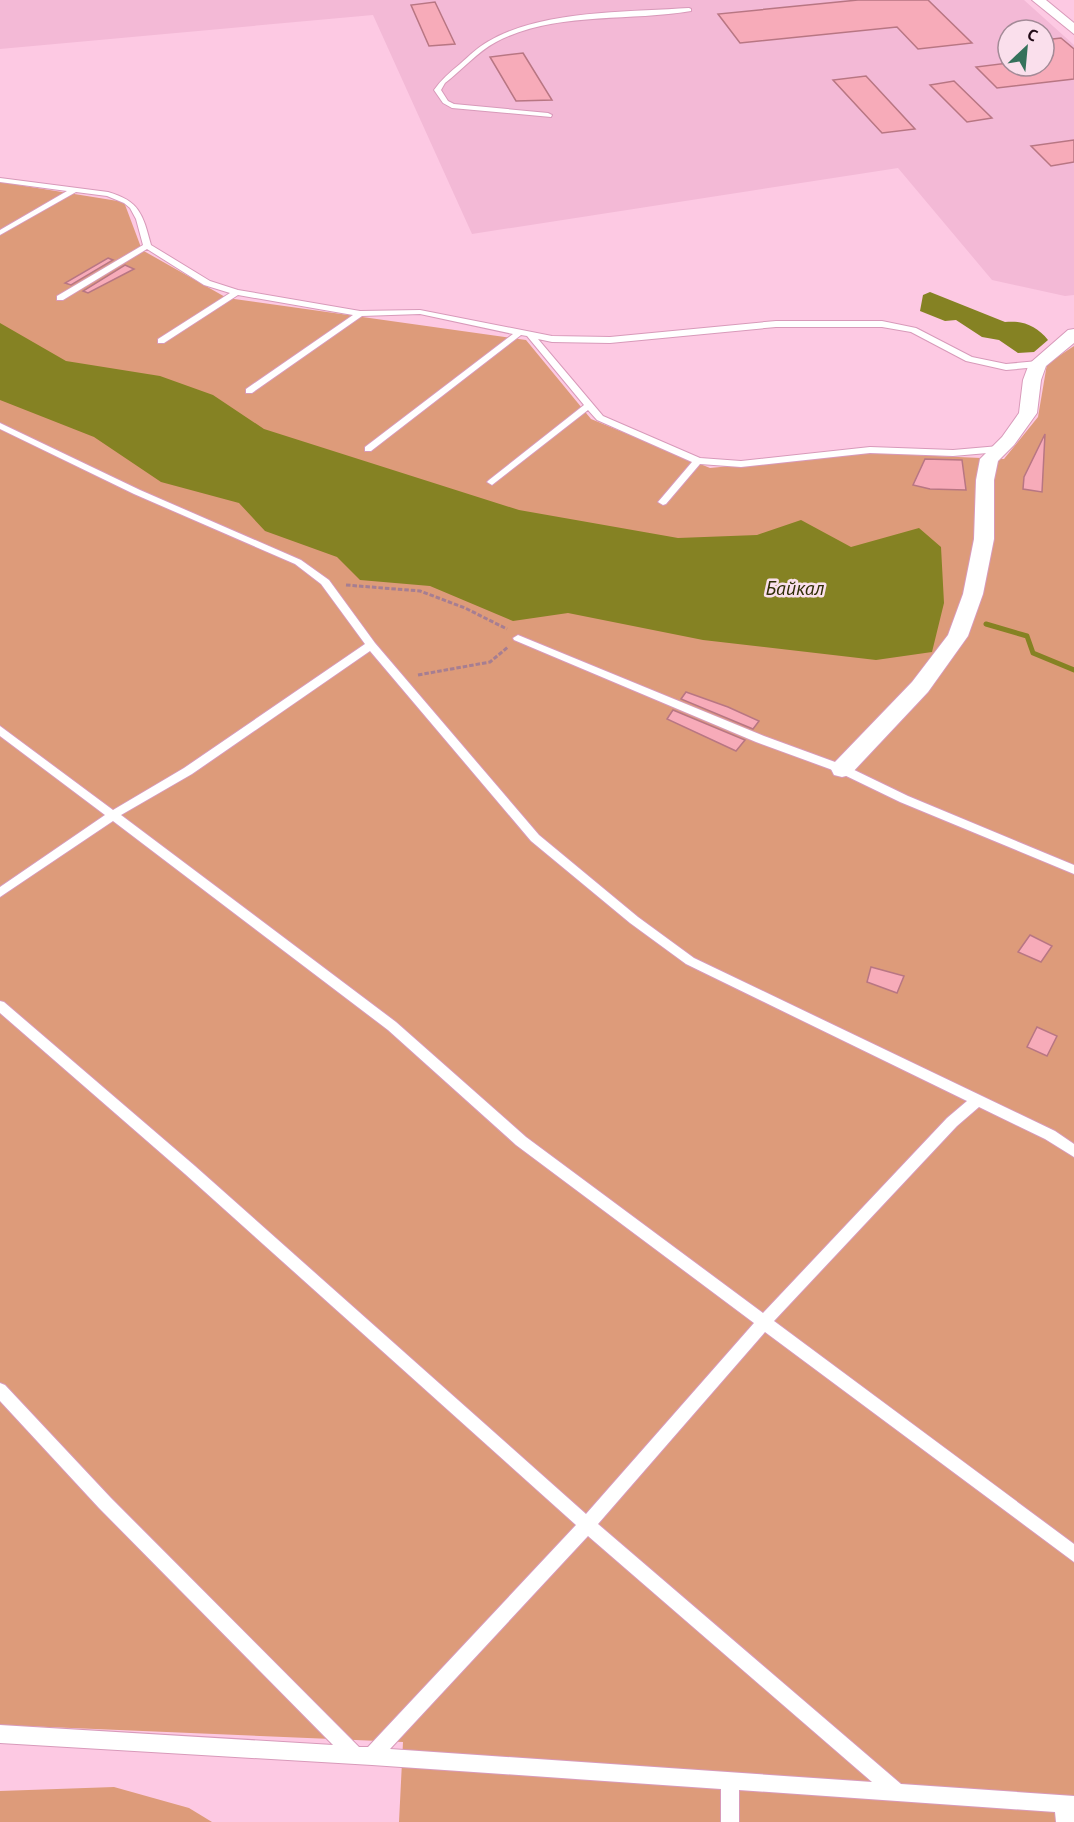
<svg xmlns="http://www.w3.org/2000/svg" width="1074" height="1822" viewBox="0 0 1074 1822" font-family="'PT Sans',sans-serif">
  <style>
    .built { fill: #f3b9d6; fill-rule: evenodd }
    .green { fill: #dd9b7a }
    .water { fill: #858223 }
    .lines { fill: none; stroke-linecap: round; stroke-linejoin: round }
    .stream { stroke: #858223; stroke-width: 5 }
    .building { fill: #f7abb9; stroke: #b87683; stroke-width: 1.5 }
    .lane-casing { stroke: #d89aba; stroke-width: 2 }
    .street-casing { stroke: #d89aba; stroke-width: 2 }
    .path { stroke: #a67e92; stroke-width: 3; stroke-dasharray: 4.5 2; stroke-linecap: butt }
    .lane { fill: #fff; fill-rule: evenodd }
    .street { fill: #fff; fill-rule: evenodd }
    .labels { text-anchor: middle; stroke-width: 5; stroke-linejoin: round; paint-order: stroke }
    .water-label { font-size: 20px; font-style: italic; fill: #302e06; stroke: #fadfec }
  </style>
  <rect width="100%" height="100%" fill="#fdc9e3"/>
  <path class="built" d="M0,0H1024L1074,45V295L1065,296L992,280L898,168L472,234L373,15L0,49ZM1008,30H1044V66H1008Z"/>
  <g class="green">
    <path d="M0,182L124,202L142,250L227,298L526,340L591,419L710,468L867,453L1004,459L1038,417L1047,364L1074,346V1822H399L403,1742L0,1725Z"/>
    <path d="M114,1787L189,1808L212,1822H0V1791Z"/>
  </g>
  <g class="water">
    <path d="M930,292L1005,322C1022,320 1037,326 1048,340L1034,352L1018,353L999,340L982,337L956,320L945,321L920,311L923,295Z"/>
    <path d="M0,323L66,361L160,376L213,395L264,429L519,510L678,538L757,535L801,520L851,547L919,528L941,547L944,603L932,652L876,660L703,640L568,613L513,621L430,586L360,580L337,557L265,531L239,503L161,482L94,437L0,400Z"/>
  </g>
  <g class="lines">
    <path class="stream" d="M986,624L1027,636L1033,653L1074,670"/>
  </g>
  <g class="building">
    <path d="M858,0H928L972,43L918,49L897,27L740,43L718,14Z"/>
    <path d="M435,2L455,44L429,46L411,5Z"/>
    <path d="M1061,38L1074,49V79L997,88L976,67L1008,63V66H1044V40Z"/>
    <path d="M523,53L552,100L516,101L490,57Z"/>
    <path d="M866,76L915,129L882,133L833,80Z"/>
    <path d="M954,81L992,118L967,122L930,85Z"/>
    <path d="M1074,140V162L1051,166L1031,146Z"/>
    <path d="M108,258L113,260L71,285L65,283Z"/>
    <path d="M125,265L134,269L88,293L83,291Z"/>
    <path d="M1045,434L1042,492L1023,489L1024,477Z"/>
    <path d="M925,459L962,460L966,490L930,489L913,485Z"/>
    <path d="M686,692L728,707L759,721L753,729L681,699Z"/>
    <path d="M673,710L745,740L736,751L667,719Z"/>
    <path d="M1030,935L1052,946L1041,962L1018,952Z"/>
    <path d="M871,967L904,976L897,993L867,982Z"/>
    <path d="M1037,1027L1057,1036L1047,1056L1027,1047Z"/>
  </g>
  <g class="lines">
    <g class="lane-casing">
      <g id="lane">
        <path d="M689,8L691,9V11C627,22 555,11 496,42C477,52 462,70 445,83L441,90L448,101L454,104L548,113L552,115L551,117L452,108L443,103L434,90C441,80 450,72 460,64C469,56 478,47 489,41C541,10 630,12 689,8Z"/>
        <path d="M0,178L108,192C140,201 143,215 151,245L210,281L238,290L360,311L420,310L552,336L610,337L776,321H882L916,328L972,357L1006,364L1038,361L1042,364L1038,367L1006,370L966,361L911,332L882,327H776L610,343L552,342L538,339L603,416L700,458L741,461L870,447L953,450L999,446L1004,449L999,452L953,456L870,453L741,467L700,464L666,504L663,505L658,502L692,462L597,420L588,410L492,485L487,482L489,480L584,405L527,336L521,335L371,451H365V447L513,334L420,314L362,316L252,393H246V389L353,315L238,295L164,343H158V339L230,293L204,285L147,249L63,300H57V296L143,245L136,219L130,208L124,203L107,196L76,192L0,235V230L67,191L0,182Z"/>
        <path d="M0,423L140,490L301,560L329,580L375,643L539,835L638,917L694,958L1055,1131L1074,1144V1157L1045,1139L979,1107L957,1126L774,1321L1074,1544V1562L765,1332L598,1524L901,1784L1074,1796V1822H1056L1055,1812L739,1790V1822H721V1789L372,1765L0,1743V1725L333,1745L99,1508L0,1401V1383L5,1385L111,1498L359,1747H368L576,1525L185,1174L0,1013V1001L4,1002L195,1166L586,1514L754,1323L516,1145L388,1030L113,821L0,897V887L105,815L0,736V726L113,810L184,768L365,644L321,584L295,564L134,494L0,429ZM370,651L531,841L630,923L686,964L967,1101L947,1118L763,1313L526,1137L396,1022L121,815L192,774ZM588,1536L872,1782L390,1749Z"/>
        <path d="M518,635L764,736L846,766L908,796L1074,865V874L900,802L838,772L756,742L514,640L513,638Z"/>
      </g>
    </g>
    <g class="street-casing">
      <g id="street">
        <path d="M1032,0H1046L1074,23V34Z"/>
        <path d="M1074,329V343L1046,366L1041,380L1037,413L1014,445L998,461L994,480V539L983,594L968,636L928,692L850,775L842,777L834,775L831,769L834,763L912,682L948,635L963,594L974,539L976,480L980,459L1002,437L1019,413L1023,380L1029,364L1068,330Z"/>
      </g>
    </g>
    <g class="path">
      <path d="M346,585L420,591L465,608L507,629"/>
      <path d="M418,675L490,662L508,647"/>
    </g>
    <use href="#lane" class="lane"/>
    <use href="#street" class="street"/>
  </g>
  <g class="labels">
    <g class="water-label">
      <text x="795" y="595">Байкал</text>
    </g>
  </g>
  <g transform="translate(1026 48) rotate(26)"><circle r="28" fill="#fadfec" stroke="#a38a97" stroke-width="1.5"/>
  <path d="M0-4.5L10 22L0 15L-10 22Z" fill="#35715b"/>
  <text y="-9" font-size="16" font-weight="bold" text-anchor="middle" fill="#210b17">С</text>
  </g>
</svg>
